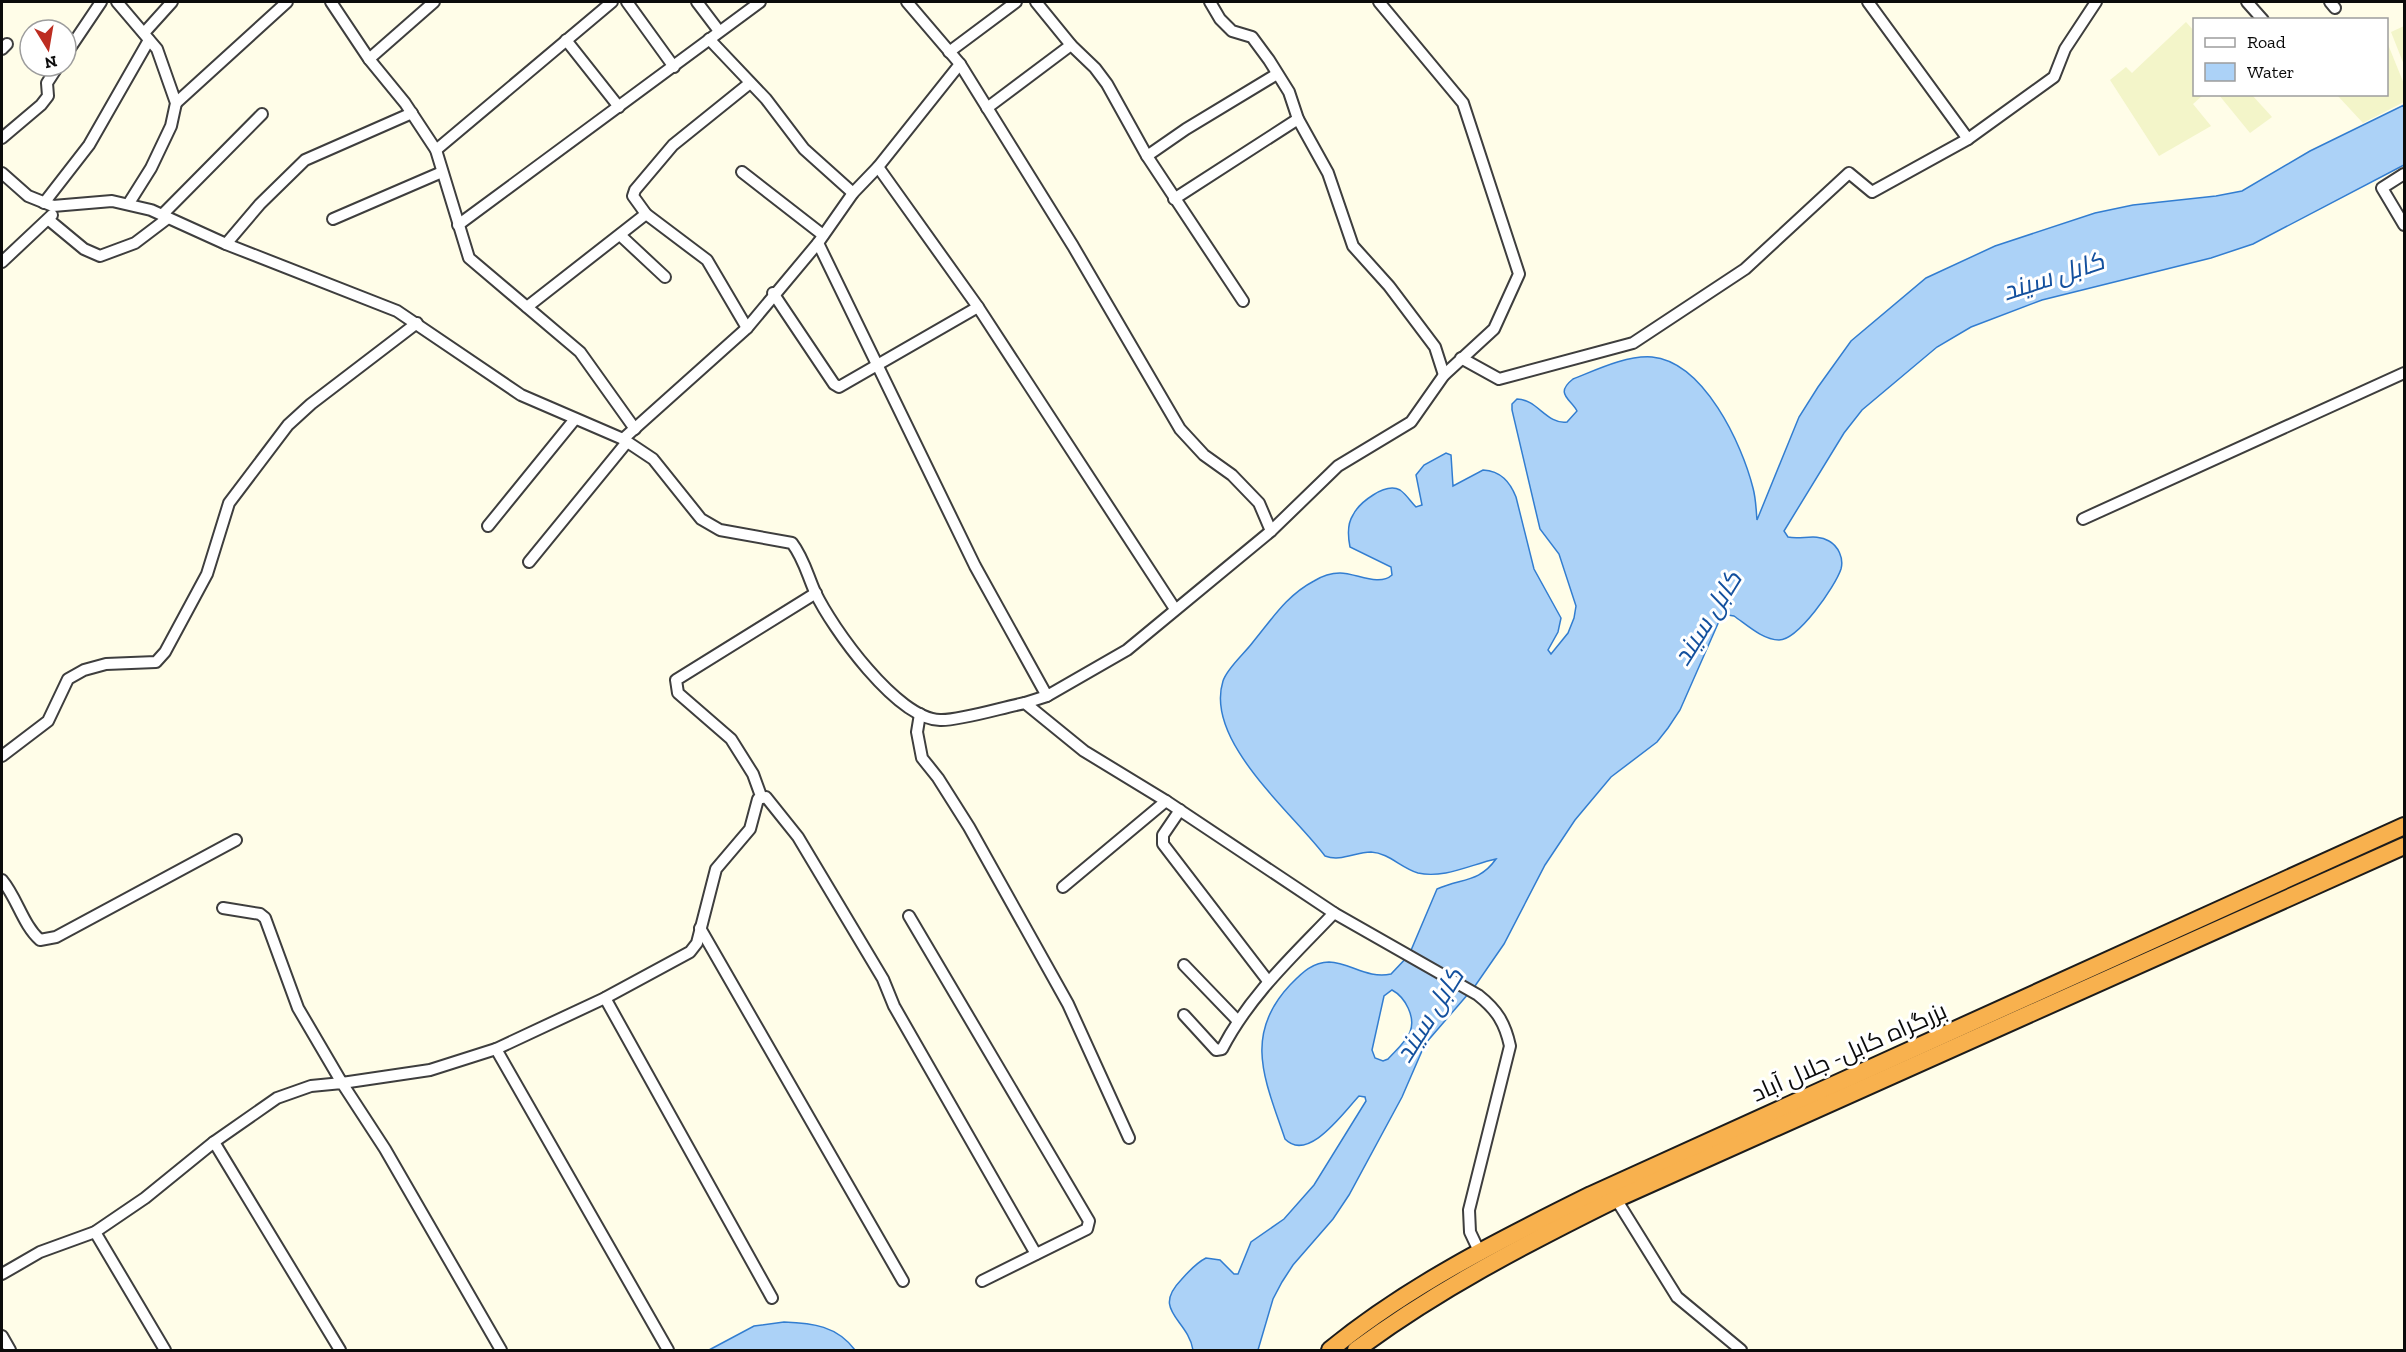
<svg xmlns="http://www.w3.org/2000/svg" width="2406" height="1352" viewBox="0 0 2406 1352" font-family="'Zilla Slab',Cairo,serif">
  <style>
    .farmland { fill: #f3f5c9 }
    .water { fill: #acd2f7; stroke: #327dd0; stroke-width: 1.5; fill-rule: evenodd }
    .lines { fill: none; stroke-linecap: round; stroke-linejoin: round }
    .minor-casing { stroke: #3e3e3e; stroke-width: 14 }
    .highway-casing { stroke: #1c1c1c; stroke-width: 20 }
    .minor { stroke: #fff; stroke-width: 10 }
    .highway { stroke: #f8b14e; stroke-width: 16 }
    .labels { text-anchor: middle; stroke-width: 6; stroke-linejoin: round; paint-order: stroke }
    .street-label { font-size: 24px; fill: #0b0b0b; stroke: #fff }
    .water-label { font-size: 26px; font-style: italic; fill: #13509e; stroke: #fff }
  </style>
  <rect width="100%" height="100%" fill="#fffde8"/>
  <g class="farmland">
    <path d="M2186,22L2194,31V94L2203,95L2193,104L2211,126L2159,156L2110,80L2126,67L2132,73Z"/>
    <path d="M2404,26V65L2391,32Z"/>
    <path d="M2387,42L2404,84V102L2363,123L2337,95L2386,94Z"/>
    <path d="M2219,95H2252L2272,117L2250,133Z"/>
  </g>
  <g class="water">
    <path d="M2404,105V165L2253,244L2211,258L2042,300L1971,327L1937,347L1862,410L1844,433L1784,531L1788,537C1801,540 1816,533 1829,541C1838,546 1844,558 1841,569C1835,587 1798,640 1779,640C1763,640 1747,625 1734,616L1728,615L1720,619L1680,710L1668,728L1657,742L1611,777L1575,820L1545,865L1504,944L1475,986L1425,1044L1402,1097L1349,1195L1333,1219L1293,1265L1282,1282L1273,1299L1258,1350H1193C1188,1319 1151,1311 1181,1280C1188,1272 1196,1263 1206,1258L1220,1260L1234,1274H1238L1251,1242L1284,1219L1314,1185L1366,1101L1365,1097L1359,1096C1343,1113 1308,1163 1285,1139C1266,1082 1242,1036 1290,985C1301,974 1312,962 1329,962C1351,963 1367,979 1391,974L1409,955L1437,889C1461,878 1479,883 1496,859C1472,864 1444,879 1418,873C1401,868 1389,853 1371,852C1355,852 1341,862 1325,856C1293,813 1204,741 1223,681C1227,668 1245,653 1253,642C1272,619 1287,595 1314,581C1322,576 1331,573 1340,573C1356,573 1379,587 1392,575L1391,567L1350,547C1348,537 1347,524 1353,515C1359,503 1385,482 1400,490C1406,494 1411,502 1416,507L1422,505L1416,475L1424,465L1446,453L1451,455L1453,486L1483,470C1501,471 1510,482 1516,497L1534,569L1561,618L1558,632L1548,650L1551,654L1568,633L1574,618L1576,606L1559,554L1540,529L1512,410V404L1517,399C1537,399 1547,425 1567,422L1577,411C1571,399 1554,394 1573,379C1596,370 1627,355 1652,357C1704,362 1742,444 1753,488C1756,499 1756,509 1757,520L1799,417L1818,387L1851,341L1926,278L1995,246L2095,213L2133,205L2216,196L2242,191L2310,151ZM1392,990C1405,997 1416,1017 1410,1032C1406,1042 1395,1051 1388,1059L1383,1061L1375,1058L1372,1050L1384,996Z"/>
    <path d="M784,1322C813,1323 837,1326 855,1350H709L754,1326Z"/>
  </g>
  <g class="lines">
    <g class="minor-casing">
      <g id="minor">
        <path d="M117,2L157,49L176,103L171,126L151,168L129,203"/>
        <path d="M331,2L369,59L405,103L436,150L469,258L580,352L635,429"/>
        <path d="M627,2L674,67"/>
        <path d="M697,2L719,31"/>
        <path d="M907,2L960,64L1073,246L1180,429L1204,455L1232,475L1259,503L1271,531"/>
        <path d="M1036,2L1071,45L1095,68L1107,84L1147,156L1243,301"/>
        <path d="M1210,2L1220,19L1232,31L1252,37L1269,60L1289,92L1298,119L1328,173L1353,246L1389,286L1435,347L1444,375"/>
        <path d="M1868,2L1968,139"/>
        <path d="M2247,2L2263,20"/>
        <path d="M2330,2L2335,8"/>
        <path d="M144,33L172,2"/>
        <path d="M709,39L766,99L804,149L853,193"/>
        <path d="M566,40L619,107"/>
        <path d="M2,49L7,44"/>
        <path d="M949,52L1016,2"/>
        <path d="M66,54L101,2"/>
        <path d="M369,59L434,2"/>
        <path d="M176,103L287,2"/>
        <path d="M987,108L1071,45"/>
        <path d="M2,138L41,105L48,96L47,83L58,66"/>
        <path d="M436,150L612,2"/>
        <path d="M1147,156L1186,129L1277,74"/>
        <path d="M878,167L978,307L1175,609"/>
        <path d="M742,172L823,235"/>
        <path d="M2,173L28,196L53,206L112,201L151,210L226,244L397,311L521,395L623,439L653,459L701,519L720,530L792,543C804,559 807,574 815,592C832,628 897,719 940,720C959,721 1004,707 1025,703L1084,751L1166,801L1334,913L1478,995C1497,1010 1505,1023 1510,1046L1469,1210L1470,1232L1479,1251"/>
        <path d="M2404,174L2382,188L2404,225"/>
        <path d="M1174,199L1298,119"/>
        <path d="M44,203L89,145L149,40"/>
        <path d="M162,215L262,114"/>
        <path d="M333,219L442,172"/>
        <path d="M49,220L84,249L100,256L135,243L168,218"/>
        <path d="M458,225L760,2"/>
        <path d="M620,235L665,277"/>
        <path d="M818,243L975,566L1047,696"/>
        <path d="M226,244L260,204L305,160L412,113"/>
        <path d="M2,262L52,215"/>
        <path d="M773,293L834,384L839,387L978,307"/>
        <path d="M527,307L646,214"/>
        <path d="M747,328L707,260L646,214L633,196L635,190L673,145L750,83"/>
        <path d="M1461,358L1499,379L1633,343L1745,269L1849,173L1872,192L1968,139L2054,77L2065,49L2096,2"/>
        <path d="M623,439L747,328L818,243L853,193L878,167L960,64"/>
        <path d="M2083,519L2404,373"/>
        <path d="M488,526L575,419"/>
        <path d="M529,562L627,442"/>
        <path d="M1025,703L1047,696L1127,650L1271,531L1338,466L1411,422L1444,375L1494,329L1519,274L1463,103L1379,2"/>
        <path d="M920,714L917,732L922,758L938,778L969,827L1068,1004L1129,1138"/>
        <path d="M2,756L48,721L68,679L84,670L106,664L156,662L165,652L207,574L229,503L288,425L311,404L417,323"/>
        <path d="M761,796L753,774L731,739L678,693L676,680L816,593"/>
        <path d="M1180,810L1163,835V844L1268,981"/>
        <path d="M2,880C17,898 23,925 40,940L56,937L236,840"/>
        <path d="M1063,887L1166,801"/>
        <path d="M223,908L260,914L265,918L298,1008L342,1083L430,1070L496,1049L605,998L690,952L697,943L716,869L750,829L758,799L766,797L798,837L883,979L894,1006L1036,1254"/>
        <path d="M909,916L1089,1221L1087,1229L982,1281"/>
        <path d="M700,928L903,1281"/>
        <path d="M1184,965L1237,1020"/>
        <path d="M605,998L772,1298"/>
        <path d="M1184,1015L1216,1050L1222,1049C1250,995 1293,956 1334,913"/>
        <path d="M496,1049L668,1350"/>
        <path d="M214,1142L340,1350"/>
        <path d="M1616,1199L1677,1297L1741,1350"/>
        <path d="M95,1232L165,1350"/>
        <path d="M2,1274L40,1252L95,1232L145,1198L214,1142L277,1098L311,1086L342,1083L385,1149L501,1350"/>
        <path d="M2,1336L10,1350"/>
      </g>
    </g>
    <g class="highway-casing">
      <g id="highway">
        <path d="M1330,1350C1408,1286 1500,1240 1591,1195L2404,826"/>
        <path d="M1356,1350C1437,1290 1525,1244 1616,1199L2404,846"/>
      </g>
    </g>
    <use href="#minor" class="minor"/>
    <use href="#highway" class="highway"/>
  </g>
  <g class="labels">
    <g class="street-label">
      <text transform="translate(1849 1052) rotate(-24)" y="8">بزرگراه کابل- جلال آباد</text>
    </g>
    <g class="water-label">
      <text transform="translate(2053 276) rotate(-18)" y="9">کابل سيند</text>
      <text transform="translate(1707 618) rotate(-58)" y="9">کابل سيند</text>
      <text transform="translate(1429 1015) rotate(-58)" y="9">کابل سيند</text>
    </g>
  </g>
  <rect width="2406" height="1352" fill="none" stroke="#0b0b0b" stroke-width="6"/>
  <rect x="2193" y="18" width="195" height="78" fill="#ffffff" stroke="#9d9d9d" stroke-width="1.5"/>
  <rect x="2205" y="38" width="30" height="9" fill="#ffffff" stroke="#9d9d9d" stroke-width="1.5"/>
  <text x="2247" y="48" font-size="18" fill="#0b0b0b">Road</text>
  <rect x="2205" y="63" width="30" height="18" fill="#acd2f7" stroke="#9d9d9d" stroke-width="1.5"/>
  <text x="2247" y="78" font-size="18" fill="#0b0b0b">Water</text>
  <g transform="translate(48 48) rotate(169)"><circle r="28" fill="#ffffff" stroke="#9d9d9d" stroke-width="1.5"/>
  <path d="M0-4.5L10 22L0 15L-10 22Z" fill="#bd2d21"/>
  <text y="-9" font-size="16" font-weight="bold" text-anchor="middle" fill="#0b0b0b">N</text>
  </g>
</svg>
